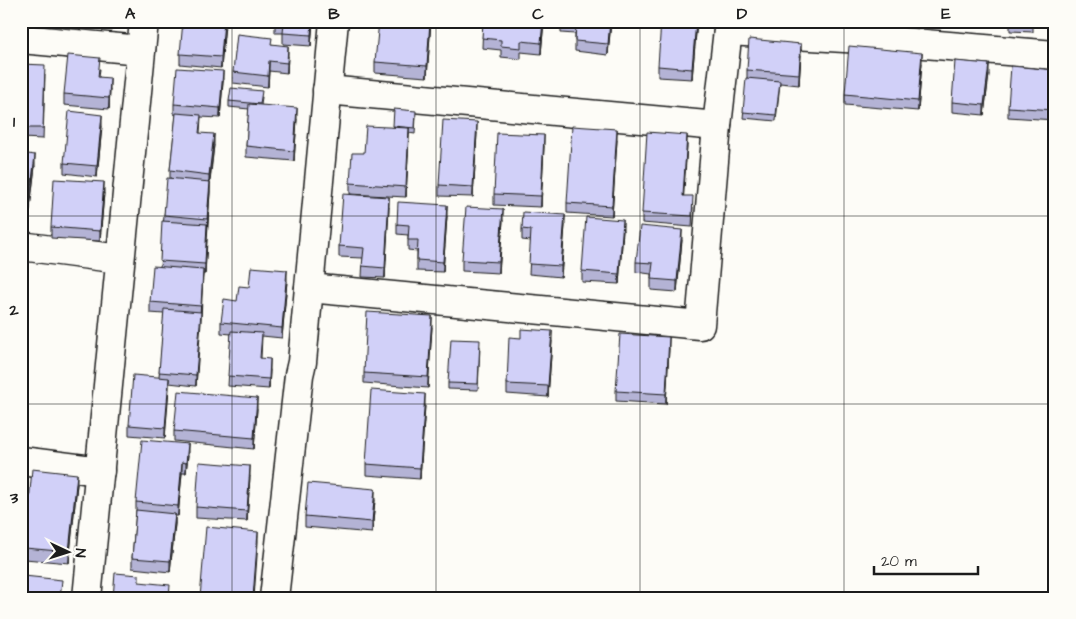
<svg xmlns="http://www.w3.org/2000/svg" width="1076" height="619" viewBox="0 0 1076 619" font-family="'Architects Daughter',sans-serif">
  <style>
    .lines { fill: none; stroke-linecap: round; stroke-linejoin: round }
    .minor-casing { stroke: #1c1c1c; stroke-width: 31 }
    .minor { stroke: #fdfcf7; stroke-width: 28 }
    .wall { fill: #b4b3d5; stroke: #1c1c1c }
    .shaded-wall { fill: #9292ae; stroke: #1c1c1c }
    .building { fill: #d1d0f8; stroke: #1c1c1c }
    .grid { fill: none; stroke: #1c1c1c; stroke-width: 1; stroke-opacity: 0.55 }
    .neatline { fill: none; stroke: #1c1c1c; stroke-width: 2 }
    .grid-label { font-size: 16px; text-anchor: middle; font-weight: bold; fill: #1c1c1c }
  </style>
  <rect width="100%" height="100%" fill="#fdfcf7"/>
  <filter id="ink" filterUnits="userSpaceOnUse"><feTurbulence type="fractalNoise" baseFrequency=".02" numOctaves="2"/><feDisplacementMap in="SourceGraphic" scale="10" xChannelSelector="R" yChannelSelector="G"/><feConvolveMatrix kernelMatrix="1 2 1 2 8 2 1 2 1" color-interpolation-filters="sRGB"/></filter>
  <g filter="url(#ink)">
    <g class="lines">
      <g class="minor-casing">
        <g id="minor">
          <path d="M728,31L878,40L1055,55"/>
          <path d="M21,39L141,50"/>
          <path d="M327,90L717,126"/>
          <path d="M21,246L120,259"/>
          <path d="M309,288L700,325L717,126L729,21"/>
          <path d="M21,461L100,471"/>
          <path d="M87,598L144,21"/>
          <path d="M274,598L299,375L302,362L334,21"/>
        </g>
      </g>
      <use href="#minor" class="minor"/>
    </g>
    <g class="wall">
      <path d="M225,21L221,68L180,64V54Z"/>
      <path d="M275,21H313L311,46L283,44V33H275Z"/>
      <path d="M431,21L427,77L375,73V62Z"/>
      <path d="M483,21H544L541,54L521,52V59L501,57V50L482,48Z"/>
      <path d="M561,21H611L608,55L575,51V34L561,33Z"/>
      <path d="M697,21L692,79L658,77V66Z"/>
      <path d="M1010,21H1033V32L1010,31Z"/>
      <path d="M272,44L288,56L287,73L269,71L268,87L233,83V72Z"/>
      <path d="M801,55L799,85L780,83L776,121L743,118L747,78V70Z"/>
      <path d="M922,63L918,111L845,105V94Z"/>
      <path d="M21,64L45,75L43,139L21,138Z"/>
      <path d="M100,69L99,77L110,89L109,109L64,105V94Z"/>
      <path d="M1055,70V120L1008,117V107Z"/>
      <path d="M989,74L984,115L952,112V102Z"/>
      <path d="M223,82L220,118L201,117L200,133L214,145L210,182V192L207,235L205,274H203L196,386L169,383L165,438L129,435V425L159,377L164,314L150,313V302L160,267L164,215L170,178V170L176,115L174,114V104Z"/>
      <path d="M262,97L261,105L297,119L294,161L246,157V146L249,109L229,107V101Z"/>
      <path d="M416,116L415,134L409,133L406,197L350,194V183L364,153L393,127Z"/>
      <path d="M102,126L97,177L64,173V163Z"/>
      <path d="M477,133L473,197L439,196V185Z"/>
      <path d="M617,140L612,216L567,213V203Z"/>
      <path d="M687,145L683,196L693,207L692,227L642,223V213Z"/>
      <path d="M544,146L541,207L494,205V194Z"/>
      <path d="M21,153L35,166L28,225H21Z"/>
      <path d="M104,193L100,241L51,238V227Z"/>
      <path d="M389,207L385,278L362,277L363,258L339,257V246Z"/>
      <path d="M447,216L443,272L417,271V251L408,250V235L397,234V224Z"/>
      <path d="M503,220L499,273L462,271V260Z"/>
      <path d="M565,225L561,277L529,274L531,241L522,240V229Z"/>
      <path d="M623,230L619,284L582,282V271Z"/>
      <path d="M682,240L677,292L651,290V274L636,272V262Z"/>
      <path d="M287,281L282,338L262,336L261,358L270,370L269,389L228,386L231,334L221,333V322L237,301L249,287Z"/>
      <path d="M432,327L428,388L364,383V373Z"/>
      <path d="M521,338L552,341L548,397L507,394V384Z"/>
      <path d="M480,346L478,390L448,389V383Z"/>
      <path d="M669,348L666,404L616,401V391Z"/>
      <path d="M425,405L420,479L366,475V464Z"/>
      <path d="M257,409L254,449L174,441V431Z"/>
      <path d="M188,455L186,473H182L178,516H175V524L170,572L132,568V558L136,510V502Z"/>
      <path d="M250,476L247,521L196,518V507Z"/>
      <path d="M77,484L69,563L25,559V548Z"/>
      <path d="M375,500L372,533L305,527V516Z"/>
    </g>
    <g class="shaded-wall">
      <path d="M224,21L225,25L221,68V57Z"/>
      <path d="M312,21H313L311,46V35Z"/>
      <path d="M430,21H431L427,77V66Z"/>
      <path d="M543,21H544L541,54V43Z"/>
      <path d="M610,21H611L608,55V44Z"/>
      <path d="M696,21H697L692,79V69Z"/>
      <path d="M801,44V55L799,85V74Z"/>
      <path d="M288,46V56L287,73V63Z"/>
      <path d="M922,53V63L918,111V101Z"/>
      <path d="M269,61V71L268,87V76Z"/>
      <path d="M989,64V74L984,115V105Z"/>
      <path d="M223,71V82L220,118V108Z"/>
      <path d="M110,78V89L109,109V98Z"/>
      <path d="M297,108V119L294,161V151Z"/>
      <path d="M102,115V126L97,177V166Z"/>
      <path d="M477,122V133L473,197V187Z"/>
      <path d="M409,128V138L406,197V187Z"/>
      <path d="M617,129V140L612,216V206Z"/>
      <path d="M214,134V145L209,185V175Z"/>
      <path d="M544,135V146L541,207V196Z"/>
      <path d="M687,135V145L683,206V196Z"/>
      <path d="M35,155V166L28,225V215Z"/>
      <path d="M104,182V193L100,241V231Z"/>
      <path d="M210,182V192L205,274V264Z"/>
      <path d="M389,197V207L385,278V268Z"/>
      <path d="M447,205V216L443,272V262Z"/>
      <path d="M503,209V220L499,273V262Z"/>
      <path d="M565,215V225L561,277V266Z"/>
      <path d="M623,220V230L619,284V274Z"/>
      <path d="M682,230V240L677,292V281Z"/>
      <path d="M203,270L201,323L196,386V375Z"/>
      <path d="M287,270V281L282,338V328Z"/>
      <path d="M432,316V327L428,388V377Z"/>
      <path d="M552,331V341L548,397V386Z"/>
      <path d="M669,337V348L666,404V394Z"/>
      <path d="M270,359V370L269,389V379Z"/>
      <path d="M169,378V389L165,438V428Z"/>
      <path d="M425,394V405L420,479V468Z"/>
      <path d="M257,398V409L254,449V438Z"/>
      <path d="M188,444V455L186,473V463Z"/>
      <path d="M182,462V473L178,516V506Z"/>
      <path d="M250,466V476L247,521V511Z"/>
      <path d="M77,474V484L69,563V552Z"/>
      <path d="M375,489V500L372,533V522Z"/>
      <path d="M175,514V524L170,572V561Z"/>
      <path d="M258,532V542L254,598H253Z"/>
    </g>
    <g class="building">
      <path d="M183,21H224L221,57L180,54Z"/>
      <path d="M275,21H312L311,35L283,33L284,23L275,22Z"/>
      <path d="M379,21H430L427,66L375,62Z"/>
      <path d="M483,21H543L541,43L521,41V48L501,46V40L482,38Z"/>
      <path d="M561,21H610L608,44L575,41L576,24L561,22Z"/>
      <path d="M661,21H696L692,69L658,66Z"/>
      <path d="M1010,21H1033V26L1010,25Z"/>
      <path d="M237,34L272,38L271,44L288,46L287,63L269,61L268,76L233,72Z"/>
      <path d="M749,39L801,44L799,74L747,70Z"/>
      <path d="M849,46L922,53L918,101L845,94Z"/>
      <path d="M68,55L100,58L98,77L110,78L109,98L64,94Z"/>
      <path d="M955,61L989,64L984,105L952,102Z"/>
      <path d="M21,64L45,65L43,128H21Z"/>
      <path d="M1011,66L1055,70V110L1008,107Z"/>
      <path d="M177,68L223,71L220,108L174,104Z"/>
      <path d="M746,78L780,81L776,115L743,112Z"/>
      <path d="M231,88L262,91L260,104L229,101Z"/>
      <path d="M249,104L297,108L294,151L246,146Z"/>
      <path d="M394,109L416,111L415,128L393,126Z"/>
      <path d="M69,111L102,115L97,166L64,163Z"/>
      <path d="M176,113L201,115L199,133L214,134L209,175L170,170Z"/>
      <path d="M443,120L477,122L473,187L439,185Z"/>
      <path d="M366,126L409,128L406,187L350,183L352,153H364Z"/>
      <path d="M572,126L617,129L612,206L567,203Z"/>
      <path d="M647,132L687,135L683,196H693L692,216L642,213Z"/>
      <path d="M497,133L544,135L541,196L494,194Z"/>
      <path d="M21,153L35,155L28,215L21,214Z"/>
      <path d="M167,178L210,182L207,219L164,215Z"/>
      <path d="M54,179L104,182L100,231L51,227Z"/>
      <path d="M343,194L389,197L385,268L362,266L364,248L339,246Z"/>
      <path d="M398,202L447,205L443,262L417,260L418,240H408L409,225L397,224Z"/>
      <path d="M466,207L503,209L499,262L462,260Z"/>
      <path d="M523,212L565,215L561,266L529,264L531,230L522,229Z"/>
      <path d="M586,217L623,220L619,274L582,271Z"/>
      <path d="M162,221L207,224L205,264L160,261Z"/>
      <path d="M640,226L682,230L677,281L651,279L653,263L636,262Z"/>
      <path d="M153,266L203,270L201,306L150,302Z"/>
      <path d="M251,267L287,270L282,328L221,322L224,299L237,301L239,286L249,287Z"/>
      <path d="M164,309L201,312L196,375L159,372Z"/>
      <path d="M367,312L432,316L428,377L364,373Z"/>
      <path d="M521,329L552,331L548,386L507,384L509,337L521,338Z"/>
      <path d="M231,331L262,333L260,358L270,359L269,379L228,376Z"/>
      <path d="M620,334L669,337L666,394L616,391Z"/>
      <path d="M451,339L480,340L478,384L448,383Z"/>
      <path d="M133,375L169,378L165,428L129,425Z"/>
      <path d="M371,390L425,394L420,468L366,464Z"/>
      <path d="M178,391L257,398L254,438L174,431Z"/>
      <path d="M142,440L188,444L186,463L182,462L178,506L136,502Z"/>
      <path d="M199,462L250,466L247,511L196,507Z"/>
      <path d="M32,469L77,474L69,552L25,548Z"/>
      <path d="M308,483L375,489L372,522L305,516Z"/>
      <path d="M136,510L175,514L170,561L132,558Z"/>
      <path d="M206,527L258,532L253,598H200Z"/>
      <path d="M115,573L139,575V582L170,585L169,598H113Z"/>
      <path d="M24,576L62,580L60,598H22Z"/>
    </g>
  </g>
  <path class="grid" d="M232,21V598M436,21V598M640,21V598M844,21V598M21,216H1055M21,404H1055"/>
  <rect width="1076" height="619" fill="none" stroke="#fdfcf7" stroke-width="55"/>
  <g transform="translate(68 552) rotate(94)" stroke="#fdfcf7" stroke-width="4" paint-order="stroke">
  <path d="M0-4L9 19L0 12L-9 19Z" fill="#1c1c1c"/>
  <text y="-8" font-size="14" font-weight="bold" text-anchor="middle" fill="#1c1c1c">N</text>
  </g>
  <path d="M874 566v8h104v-8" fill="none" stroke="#1c1c1c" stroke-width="2.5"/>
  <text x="881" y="566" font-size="15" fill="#1c1c1c" stroke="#fdfcf7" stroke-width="4" paint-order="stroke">20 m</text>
  <rect x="28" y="28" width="1020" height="564" class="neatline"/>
  <g class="grid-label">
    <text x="130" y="19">A</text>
    <text x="334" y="19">B</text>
    <text x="538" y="19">C</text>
    <text x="742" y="19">D</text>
    <text x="946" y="19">E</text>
    <text x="14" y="127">1</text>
    <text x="14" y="315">2</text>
    <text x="14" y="503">3</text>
  </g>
</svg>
